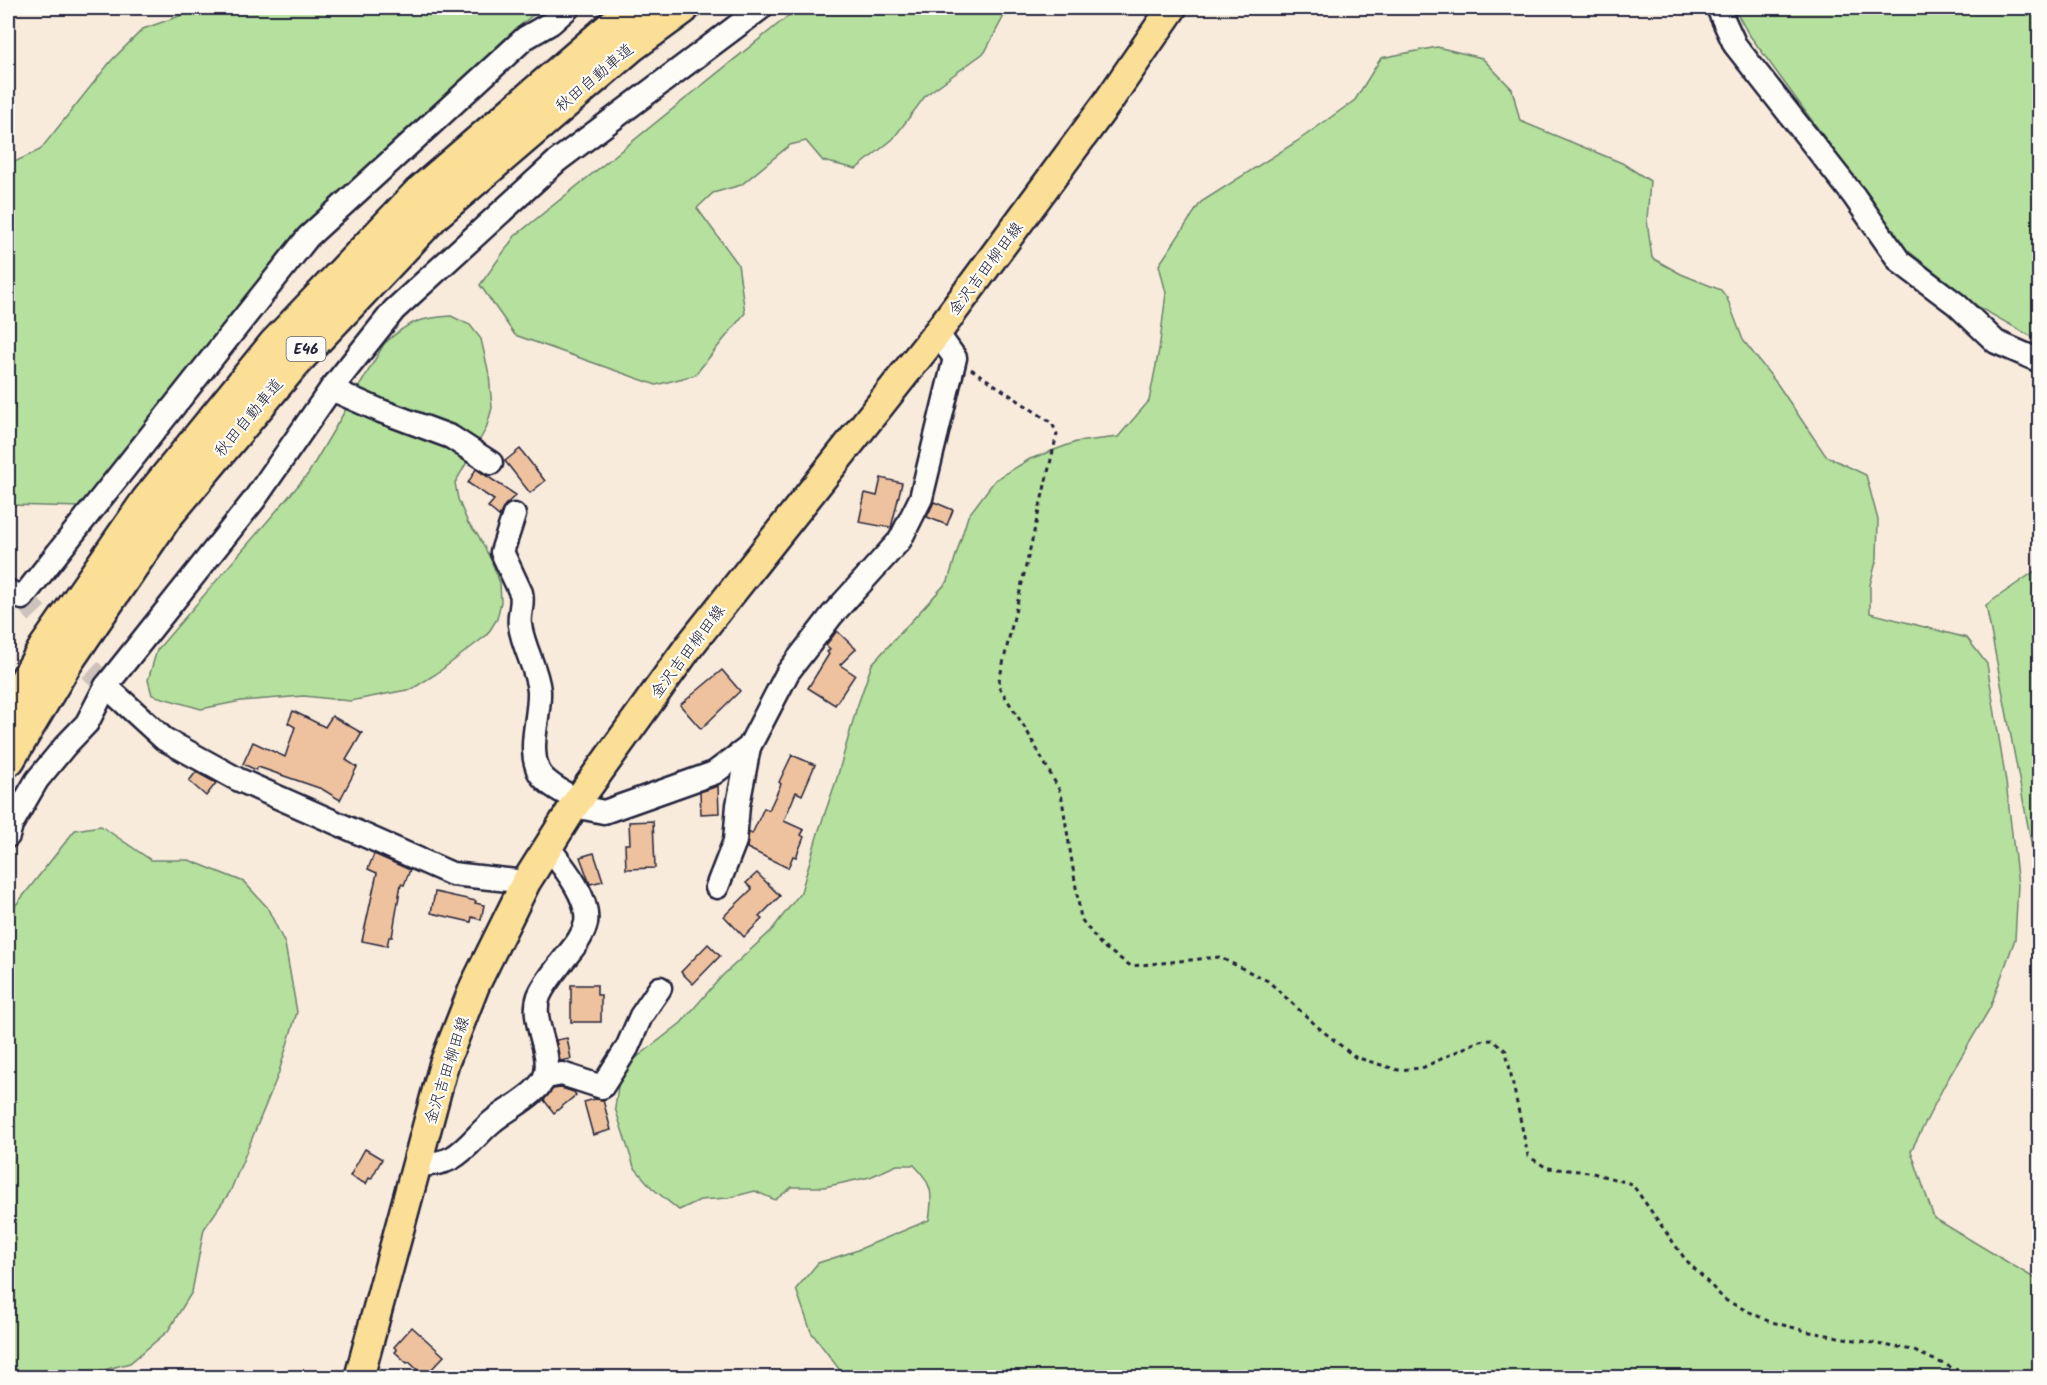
<svg xmlns="http://www.w3.org/2000/svg" width="2047" height="1385" viewBox="0 0 2047 1385" font-family="Kalam,'Klee One',sans-serif">
  <style>
    .green { fill: #b5e09d; stroke: #6c816c; stroke-width: 1.5 }
    .building { fill: #eec29e; stroke: #22223b; stroke-width: 1.5 }
    .lines { fill: none; stroke-linecap: round; stroke-linejoin: round }
    .minor-tunnel { stroke: #cdc3bc; stroke-width: 22; stroke-dasharray: 22 11; stroke-linecap: butt }
    .minor-casing { stroke: #22223b; stroke-width: 27 }
    .major-casing { stroke: #22223b; stroke-width: 33 }
    .highway-casing { stroke: #22223b; stroke-width: 38 }
    .path { stroke: #22223b; stroke-width: 3; stroke-dasharray: 4.5 4.5; stroke-linecap: butt }
    .minor { stroke: #fdfcf7; stroke-width: 22 }
    .major { stroke: #fbdf96; stroke-width: 28 }
    .highway { stroke: #fbdf96; stroke-width: 33 }
    .labels { text-anchor: middle; stroke-width: 4.5; stroke-linejoin: round; paint-order: stroke }
    .shield { fill: #fdfcf7; stroke: #646373; stroke-width: 1.5 }
    .shield-label { font-size: 15px; font-weight: bold; fill: #22223b }
    .street-label { font-size: 16px; fill: #22223b; stroke: #fdfcf7 }
  </style>
  <rect width="100%" height="100%" fill="#f8ebdc"/>
  <filter id="ink" filterUnits="userSpaceOnUse"><feTurbulence type="fractalNoise" baseFrequency=".0167" numOctaves="2"/><feDisplacementMap in="SourceGraphic" scale="12" xChannelSelector="R" yChannelSelector="G"/><feConvolveMatrix kernelMatrix="1 2 1 2 8 2 1 2 1" color-interpolation-filters="sRGB"/></filter>
  <g filter="url(#ink)">
    <g class="green">
      <path d="M202,8H541L510,34L310,224L82,507L8,505V165L40,150L111,61L143,29Z"/>
      <path d="M798,8H1008L985,52L926,95L893,139L856,169L823,161L806,141L790,145L741,185L713,193L697,208L738,264L745,313L695,375L656,385L515,335L480,285L515,236Z"/>
      <path d="M1734,8H2039V341L1980,308L1906,249L1748,33Z"/>
      <path d="M1437,47L1482,58L1512,89L1520,121L1622,163L1650,181L1647,220L1652,258L1681,274L1721,290L1727,298L1743,340L1778,385L1826,456L1866,475L1878,520L1877,558L1870,585V613L1967,638L1987,664L2006,782L2018,885L2015,939L1990,1008L1945,1084L1911,1151L1934,1218L2039,1281V1377H845L811,1332L796,1289L818,1263L855,1251L929,1220C933,1195 933,1184 914,1165H897L870,1177L824,1187H792L775,1200L755,1191L728,1198L700,1200L679,1210L652,1188L634,1167L615,1108L619,1079L631,1062L681,1023L722,976L771,931L801,892L818,833L837,778L856,710L872,664L948,581L968,516L995,480L1030,459L1076,442L1118,437L1149,401L1159,350L1166,293L1159,265L1201,202L1296,142L1355,100L1381,58Z"/>
      <path d="M451,316L470,325L481,339L489,374L492,408L486,429L455,483L458,499L468,523L478,535L491,560L500,583L501,602L497,619L487,635L436,674L412,689L350,701L304,696L241,701L201,709L152,695L148,680L157,650L308,474L384,344C407,322 419,318 451,316Z"/>
      <path d="M2035,571L2040,572L2039,884L1986,605Z"/>
      <path d="M101,826L151,860H189L244,882L267,907L285,944L297,1012L278,1075L230,1192L204,1229L192,1292L168,1331L130,1363L100,1371L89,1377H8V915L75,830Z"/>
    </g>
    <g class="building">
      <path d="M520,449L545,481L530,493L505,461Z"/>
      <path d="M476,469L516,495L505,505L499,516L488,507L494,500L468,483Z"/>
      <path d="M881,478L902,483L891,528L859,522L865,493L877,496Z"/>
      <path d="M934,502L953,510L947,525L927,517Z"/>
      <path d="M837,631L856,649L840,665L855,675L835,705L808,688L829,654L827,652L830,649L826,645Z"/>
      <path d="M722,670L740,691L701,729L680,705Z"/>
      <path d="M293,711L325,727L332,716L362,733L346,760L357,767L340,800L322,789L258,767L256,770L243,764L253,742L285,757L295,727L288,723Z"/>
      <path d="M792,755L815,765L802,795L796,792L784,821L804,830L801,835L804,837L796,857L793,856L788,868L747,848L749,832L752,834L764,808L769,810L781,784L779,782Z"/>
      <path d="M196,772L216,783L206,796L189,781Z"/>
      <path d="M718,786L719,813L701,814L700,792Z"/>
      <path d="M653,821L655,868L626,869L625,844H630L629,822Z"/>
      <path d="M594,853L603,881L590,884L580,857Z"/>
      <path d="M374,854L410,870L404,885L401,884L392,937H389L387,946L362,941L377,873L368,869Z"/>
      <path d="M757,873L780,896L759,917L762,919L744,937L724,916L752,889L746,883Z"/>
      <path d="M435,892L476,901L475,903L484,905L481,920L472,917L471,922L431,913Z"/>
      <path d="M708,944L720,956L693,984L681,972Z"/>
      <path d="M571,985H597V995H601V1022H571Z"/>
      <path d="M567,1038L571,1059L560,1061L556,1040Z"/>
      <path d="M561,1088L574,1092L576,1095L554,1113L544,1100L553,1089Z"/>
      <path d="M595,1099L603,1100L611,1130L593,1135L584,1102Z"/>
      <path d="M365,1149L382,1159L371,1179L369,1178L366,1184L350,1176Z"/>
      <path d="M412,1327L444,1356L427,1374L422,1370L420,1372L409,1362L407,1363L395,1352L397,1350L394,1347Z"/>
    </g>
    <g class="lines">
      <path class="minor-tunnel" d="M22,598L106,686"/>
      <g class="minor-casing">
        <g id="minor">
          <path d="M1718,8L1735,45L1854,196L1900,262L1956,304L1996,342L2040,361"/>
          <path d="M331,389L381,411L451,437L491,463"/>
          <path d="M514,515L502,552L521,593C524,604 518,614 520,625C523,648 537,668 539,691C540,717 528,745 538,770C544,784 566,793 578,801"/>
          <path d="M8,591L22,598L308,237L525,38L551,23L568,8"/>
          <path d="M106,686L164,739L237,779L452,874L526,882"/>
          <path d="M574,806L604,812L714,773L749,747L788,672L832,615L900,540L921,498L955,358L937,333"/>
          <path d="M8,836L11,825L37,780L65,746L87,723L106,686L254,500L331,389L394,310L557,161L761,8"/>
          <path d="M717,887L735,841L738,805L749,747"/>
          <path d="M546,1077L562,1074L602,1087L627,1048L641,1016L660,988"/>
          <path d="M417,1165C429,1164 441,1164 452,1158C468,1149 479,1132 493,1121C508,1108 542,1093 546,1073C551,1048 530,1021 539,996C545,982 556,970 565,958C573,948 583,937 586,923C590,898 563,866 548,847"/>
        </g>
      </g>
      <g class="major-casing">
        <path id="major" d="M359,1378L444,1064L475,985L526,882L574,806L687,649L937,333L1107,103L1172,8"/>
      </g>
      <g class="highway-casing">
        <g id="highway">
          <path d="M8,712L45,649L148,501L275,345L419,194L616,24L638,8"/>
          <path d="M8,759L65,663L166,515L294,362L435,213L630,46L682,8"/>
        </g>
      </g>
      <path class="path" d="M971,369L1052,423L1057,434L998,685L1028,733L1061,793L1081,919L1102,946L1131,966L1219,957L1268,981L1319,1028L1355,1057L1398,1070L1422,1068L1479,1041L1493,1040L1506,1051L1528,1156L1547,1168L1589,1172L1632,1184L1685,1259L1725,1300L1768,1321L1810,1332L1912,1350L1975,1378"/>
      <use href="#minor" class="minor"/>
      <use href="#major" class="major"/>
      <use href="#highway" class="highway"/>
    </g>
  </g>
  <g class="labels">
    <rect class="shield" x="286.5" y="337" width="39" height="24" rx="4.5"/>
    <g class="shield-label">
      <text x="306" y="354">E46</text>
    </g>
    <g class="street-label">
      <text transform="translate(594 77) rotate(-40)" y="6">秋田自動車道</text>
      <text transform="translate(985 268) rotate(-53)" y="6">金沢吉田柳田線</text>
      <text transform="translate(248 417) rotate(-50)" y="6">秋田自動車道</text>
      <text transform="translate(687 651) rotate(-53)" y="6">金沢吉田柳田線</text>
      <text transform="translate(446 1070) rotate(-72)" y="6">金沢吉田柳田線</text>
    </g>
  </g>
  <rect width="2047" height="1385" fill="none" stroke="#fdfcf7" stroke-width="30"/>
  <rect x="15" y="15" width="2017" height="1355" fill="none" stroke="#22223b" stroke-width="2" filter="url(#ink)"/>
</svg>
